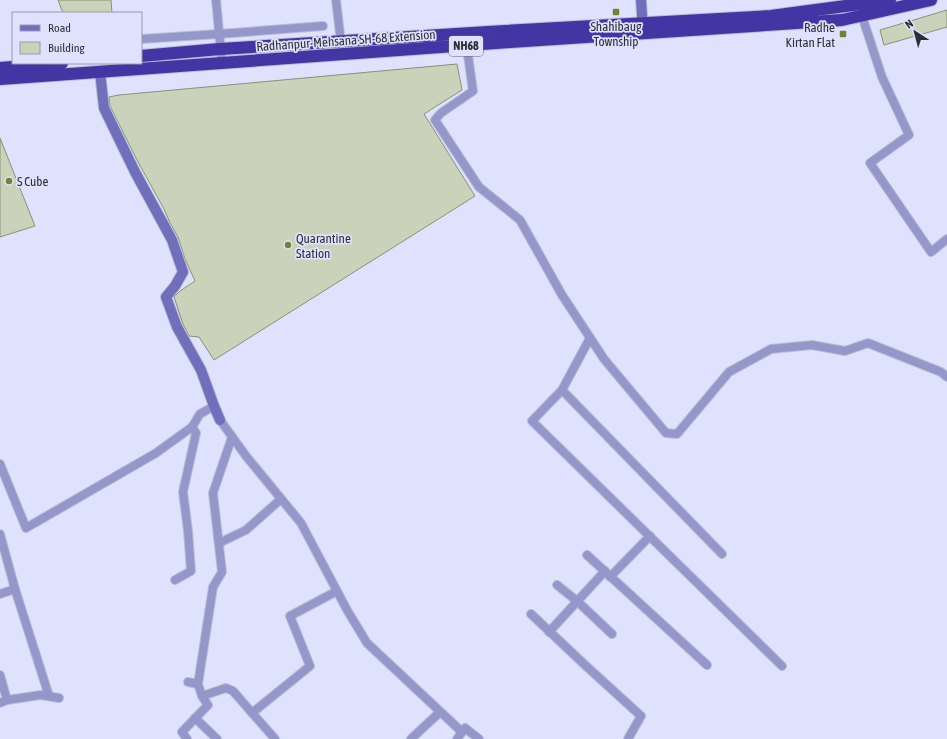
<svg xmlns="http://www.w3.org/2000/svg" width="947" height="739" viewBox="0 0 947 739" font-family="'Asap Condensed',sans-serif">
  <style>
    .building { fill: #cad3b9; stroke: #889178 }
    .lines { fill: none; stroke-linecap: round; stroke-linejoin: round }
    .street-casing { stroke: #bbbed6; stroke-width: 10 }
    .secondary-casing { stroke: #bbbed6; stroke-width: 12 }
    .highway-casing { stroke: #bbbed6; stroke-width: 14 }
    .street { stroke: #9497ca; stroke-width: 8 }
    .secondary { stroke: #6f6fbb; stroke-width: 10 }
    .highway { stroke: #4335a3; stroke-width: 12 }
    .poi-dot { fill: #6f8536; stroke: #dfe2fd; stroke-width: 1.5 }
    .labels { text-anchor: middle; stroke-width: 3.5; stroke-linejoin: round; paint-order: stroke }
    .shield { fill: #dfe2fd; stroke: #626473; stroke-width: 1 }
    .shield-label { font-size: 12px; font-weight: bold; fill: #2d2e38 }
    .poi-label { font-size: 13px; fill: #2d2e38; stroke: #dfe2fd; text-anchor: start }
    .street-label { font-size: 13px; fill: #2d2e38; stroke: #dfe2fd }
  </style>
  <rect width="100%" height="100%" fill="#dfe2fd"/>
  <g class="building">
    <path d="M58,0H111L112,13H63Z"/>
    <path d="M947,10V27L884,45L880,30Z"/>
    <path d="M457,64L462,90L424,114L475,196L214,360L199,337L189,336L183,324L174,297L180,291L195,281L185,259L178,237L170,223L164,209L138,162L110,106L109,97L119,95Z"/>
    <path d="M0,138L35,226L0,237Z"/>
  </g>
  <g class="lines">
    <g class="street-casing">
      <g id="street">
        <path d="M216,0L222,63"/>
        <path d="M336,0L341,42"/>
        <path d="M862,16L882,77L909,135L870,163L931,252L947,239"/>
        <path d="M141,39L219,34L323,26"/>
        <path d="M466,41L473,91L441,113L435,120L479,187L520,220L562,295L604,359L666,433L677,434L729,372L771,349L812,345L845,351L868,343L941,372L947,377"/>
        <path d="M562,390L590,338"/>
        <path d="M220,420L246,456L301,523L347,610L367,643L462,732"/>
        <path d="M232,437L213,493L222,572L213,587L198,684L202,696L226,688L233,691L275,739"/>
        <path d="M0,464L26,528L156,453L192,427L200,414L214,406"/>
        <path d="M0,534L15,589"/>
        <path d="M219,543L246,530L281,499"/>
        <path d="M722,554L562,390L532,421L782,666"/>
        <path d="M587,555L707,665"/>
        <path d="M610,577L650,536"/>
        <path d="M175,580L191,571L188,531L183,492L196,433L192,427"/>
        <path d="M557,585L577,601L612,634"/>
        <path d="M0,594L15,589L49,696"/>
        <path d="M531,614L585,665L641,716L628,739"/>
        <path d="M549,632L605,571"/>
        <path d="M0,675L7,700"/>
        <path d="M188,682L198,684"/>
        <path d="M0,703L7,700L41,695L59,698"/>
        <path d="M252,713L310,666L290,616L337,591"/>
        <path d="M195,718L217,739"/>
        <path d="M187,739L182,732L208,705L202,696"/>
        <path d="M411,739L440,712"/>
        <path d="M457,739L465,728L479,739"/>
      </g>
    </g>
    <g class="secondary-casing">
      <g id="secondary">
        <path d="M641,0L643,30"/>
        <path d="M100,72L104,108L135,172L172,240L183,272L175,286L166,297L177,327L201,370L214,406L220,420"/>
      </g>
    </g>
    <g class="highway-casing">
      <g id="highway">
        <path d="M141,56L220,49L488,32L771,16L890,0"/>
        <path d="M0,68L62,63"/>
        <path d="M0,79L510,42L842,20L931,0"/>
      </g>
    </g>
    <use href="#street" class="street"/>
    <use href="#secondary" class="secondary"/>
    <use href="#highway" class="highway"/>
  </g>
  <g class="poi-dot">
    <rect x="612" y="8" width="8" height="8" rx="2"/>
    <rect x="839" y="30" width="8" height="8" rx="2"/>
    <circle cx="9" cy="181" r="4"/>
    <circle cx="288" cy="245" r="4"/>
  </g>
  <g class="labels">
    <rect class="shield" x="449" y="36" width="34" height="20" rx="3"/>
    <g class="shield-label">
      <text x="466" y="50">NH68</text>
    </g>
    <g class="poi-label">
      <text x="616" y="31" text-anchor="middle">Shahibaug<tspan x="616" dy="15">Township</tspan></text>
      <text x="835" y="32" text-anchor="end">Radhe<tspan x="835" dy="15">Kirtan Flat</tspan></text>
      <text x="17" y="186">S Cube</text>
      <text x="296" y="243">Quarantine<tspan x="296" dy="15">Station</tspan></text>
    </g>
    <g class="street-label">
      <text transform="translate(346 40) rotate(-4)" y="5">Radhanpur-Mehsana SH-68 Extension</text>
    </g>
  </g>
  <rect x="12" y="12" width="130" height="52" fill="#dfe2fd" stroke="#989aae"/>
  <rect x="20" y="25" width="20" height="6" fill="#6f6fbb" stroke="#989aae"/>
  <text x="48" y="32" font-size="12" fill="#2d2e38">Road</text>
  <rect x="20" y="42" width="20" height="12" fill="#cad3b9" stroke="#989aae"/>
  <text x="48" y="52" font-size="12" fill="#2d2e38">Building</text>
  <g transform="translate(915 32) rotate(324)" stroke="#dfe2fd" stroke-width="3" paint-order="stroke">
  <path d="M0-3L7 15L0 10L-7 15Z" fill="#2d2e38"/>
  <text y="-6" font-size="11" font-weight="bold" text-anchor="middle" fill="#2d2e38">N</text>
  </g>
</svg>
